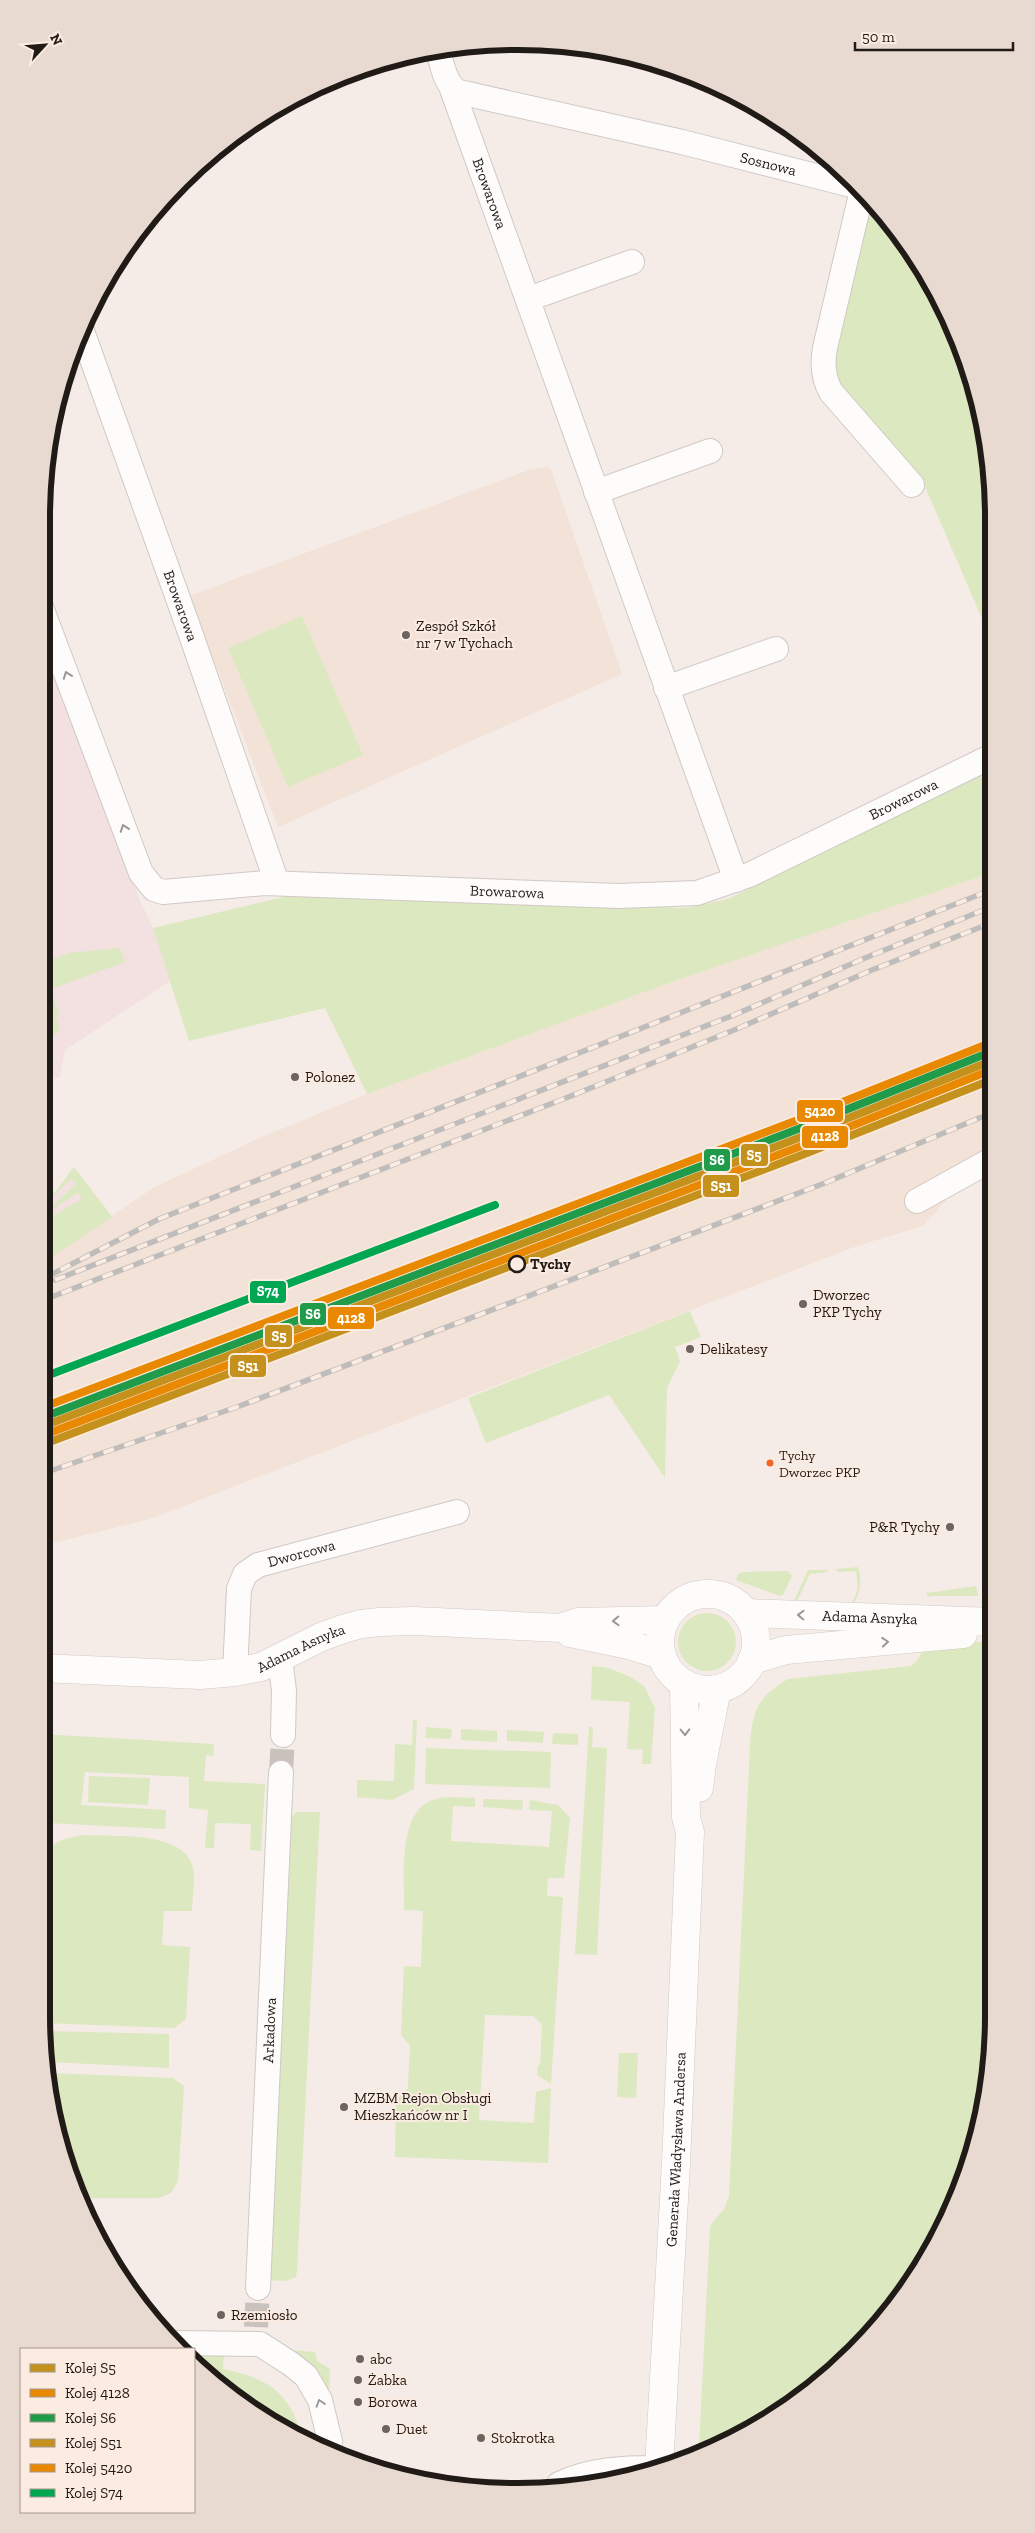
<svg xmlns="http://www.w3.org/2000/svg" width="1035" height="2533" viewBox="0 0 1035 2533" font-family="'Zilla Slab',serif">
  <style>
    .built { fill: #f3e2d7 }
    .industrial { fill: #f3e0e0 }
    .green { fill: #dce8bf }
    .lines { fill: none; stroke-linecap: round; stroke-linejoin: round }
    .minor-tunnel { stroke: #cac2bd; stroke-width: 24; stroke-dasharray: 24 12; stroke-linecap: butt }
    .minor-casing { stroke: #d0c9c5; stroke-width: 26 }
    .tertiary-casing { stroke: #d0c9c5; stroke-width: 29 }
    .minor { stroke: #fefcfb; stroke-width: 24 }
    .tertiary { stroke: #fefcfb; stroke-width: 28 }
    .rail-casing { stroke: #bfbdbc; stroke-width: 5.5 }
    .rail { stroke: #fbebe1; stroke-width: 4; stroke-dasharray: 11; stroke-linecap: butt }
    .rail-1-casing { stroke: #fbebe1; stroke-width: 11 }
    .rail-2-casing { stroke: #fbebe1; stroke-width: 11 }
    .rail-3-casing { stroke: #fbebe1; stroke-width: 11 }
    .rail-4-casing { stroke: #fbebe1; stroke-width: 11 }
    .rail-5-casing { stroke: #fbebe1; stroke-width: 11 }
    .rail-6-casing { stroke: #fbebe1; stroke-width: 11 }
    .rail-1 { stroke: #c4911d; stroke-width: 8 }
    .rail-2 { stroke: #e98902; stroke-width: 8 }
    .rail-3 { stroke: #1f9b4a; stroke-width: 8 }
    .rail-4 { stroke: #c4911d; stroke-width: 8 }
    .rail-5 { stroke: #e98902; stroke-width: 8 }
    .rail-6 { stroke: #00a651; stroke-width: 8 }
    .oneway { stroke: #9a9794 }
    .poi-dot { fill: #6b6460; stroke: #fbebe1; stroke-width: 2 }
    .stop-dot { fill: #fbebe1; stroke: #201b17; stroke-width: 2.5 }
    .bus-dot { fill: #f26522; stroke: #fbebe1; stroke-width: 2 }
    .labels { text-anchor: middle; stroke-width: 4; stroke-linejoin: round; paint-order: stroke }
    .bus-label { font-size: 14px; fill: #201b17; stroke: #fbebe1; text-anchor: start }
    .street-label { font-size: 15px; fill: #201b17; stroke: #fbebe1 }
    .poi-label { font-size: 15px; fill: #201b17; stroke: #fbebe1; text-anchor: start }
    .stop-label { font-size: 15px; font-weight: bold; fill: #201b17; stroke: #fbebe1; text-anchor: start }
    .rim { fill: none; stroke: #201b17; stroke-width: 6 }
    .line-badge { stroke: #fbebe1; stroke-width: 2 }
    .badge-label { font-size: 14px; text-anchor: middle; font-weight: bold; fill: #fff }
  </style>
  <rect width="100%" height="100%" fill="#f5ece7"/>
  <g class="built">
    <path d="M548,467L551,469L622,674L278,827L189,596L529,470Z"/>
    <path d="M991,873L992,1168L950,1196L923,1226L857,1246L150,1519L41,1546V1264L153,1188L257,1139L367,1094L683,978Z"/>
  </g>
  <g class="industrial">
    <path d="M41,633L139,898L153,928L170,981L65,1050L60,1077L41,1084Z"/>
    <path d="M74,1167L112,1217L41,1264V1189L55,1193Z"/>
  </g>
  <g class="green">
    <path d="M867,196L876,204L945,307L990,455V637L920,475L863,417L841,389L833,372L832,347Z"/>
    <path d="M302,616L363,755L288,787L228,648Z"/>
    <path d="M990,770L991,873L683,978L367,1094L325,1008L189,1041L153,928L287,896L686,908L728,899Z"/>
    <path d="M120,948L125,962L51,989L59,1015L56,1017L60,1030L46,1041L41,1027V964L69,953Z"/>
    <path d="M74,1167L112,1217L41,1264C41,1247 47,1239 44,1221L82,1199L78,1193L41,1216L76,1184L71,1179L41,1208V1189L55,1193Z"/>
    <path d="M690,1311L701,1337L675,1347L680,1361L667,1388L665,1478L609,1395L486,1443L468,1398Z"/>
    <path d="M858,1567C862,1579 861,1594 853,1604L791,1608L808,1570H828L827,1572L810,1574L795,1605L852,1603L858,1589L856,1571L837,1572L836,1569Z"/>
    <path d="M788,1571L792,1576L783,1595L780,1596L736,1580L738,1574L743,1572Z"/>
    <path d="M976,1586L978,1596H927V1593Z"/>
    <circle cx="707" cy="1642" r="29"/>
    <path d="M993,1641L994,2015L969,2168L895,2306L782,2412L716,2447L710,2440L706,2446L699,2448L710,2226L724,2209L729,2196L750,1744C753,1709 757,1698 788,1679L911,1666L917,1661L926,1645Z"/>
    <path d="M592,1666L608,1668L629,1676L644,1686L655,1708L651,1764H642L643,1750L627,1749L630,1702L591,1700Z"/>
    <path d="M413,1720H417L414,1789L392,1800L357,1797V1780L394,1781L395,1744L412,1745Z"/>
    <path d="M426,1727L452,1729L451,1739L425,1738Z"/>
    <path d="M589,1727H593L592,1747L607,1748L597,1955L575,1954Z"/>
    <path d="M461,1729L497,1731V1742L461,1740Z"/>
    <path d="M507,1730L544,1732L543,1743L507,1741Z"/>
    <path d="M553,1733L578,1734V1745L552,1744Z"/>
    <path d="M41,1734L214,1744L213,1756L206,1755L204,1781L265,1784L261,1851L250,1850L251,1824L215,1823L214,1848H205L208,1810L189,1808V1777L85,1772L81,1805L166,1810L165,1829L49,1823L41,1827Z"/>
    <path d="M426,1748L551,1752L550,1788L425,1784Z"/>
    <path d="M89,1776L150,1778L148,1805L88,1802Z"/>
    <path d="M475,1798V1807L453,1806L451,1841L549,1847L552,1811L529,1810L530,1800L558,1805L570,1818L564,1878H548L547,1896L563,1897L551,2084L537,2075L538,2066L540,2065L542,2024L533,2016L485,2015L479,2120L534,2123L536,2092L551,2088L548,2163L395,2157L396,2100L408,2088L410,2046L401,2035L404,1966L421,1967L423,1911L404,1910C405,1878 396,1809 436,1799C448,1796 463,1798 475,1798Z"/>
    <path d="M483,1799L523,1800L522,1810L483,1807Z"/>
    <path d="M297,1812H320L297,2271L296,2277L285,2281L264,2280L288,1820Z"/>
    <path d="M83,1835C113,1837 185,1830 193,1868C196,1881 192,1898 192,1911H164L162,1945L190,1947L186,2019L174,2028L42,2023L41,1860C54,1841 61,1839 83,1835Z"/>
    <path d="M44,2031L169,2034V2068L49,2062Z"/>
    <path d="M619,2053H638L636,2098L617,2097Z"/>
    <path d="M51,2073L173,2078L184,2086L178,2181L171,2193L158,2198H80L67,2169Z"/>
    <path d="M292,2350L315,2352L317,2361L330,2369L329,2392L289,2352Z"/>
    <path d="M194,2352L224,2355L223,2369C268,2378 291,2393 302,2438L280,2428L194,2358Z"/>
  </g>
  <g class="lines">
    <g class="minor-tunnel">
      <path d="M281,1773L283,1735"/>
      <path d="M256,2327L258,2288"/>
    </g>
    <g class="minor-casing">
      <g id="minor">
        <path id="s1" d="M438,50C442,64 445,86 459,92L682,142L855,186L860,191V199L825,348C822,364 823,378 831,392L912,485"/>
        <path id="s2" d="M452,89L736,880"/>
        <path d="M528,299L632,262"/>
        <path id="s3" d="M82,331L190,632L277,883"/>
        <path d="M596,492L710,451"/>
        <path id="s4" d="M41,607L141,873L154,889L163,892L265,883L619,896L697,893L749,875L990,757"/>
        <path d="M666,688L776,649"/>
        <path d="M917,1201L991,1160"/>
        <path d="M280,1658L284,1691L283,1735"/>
        <path id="s5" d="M235,1672L239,1589L245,1574L258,1565L457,1512"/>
        <path id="s6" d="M258,2288L281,1773"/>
        <path d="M176,2343L260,2344L291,2364L306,2376L320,2400L330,2441L329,2451"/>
        <path d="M559,2484C591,2469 623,2468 657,2468"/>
      </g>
    </g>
    <g class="tertiary-casing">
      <g id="tertiary">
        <circle cx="708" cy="1642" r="48"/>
        <path id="s7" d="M746,1613L993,1622"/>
        <path d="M570,1633L629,1645L662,1655"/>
        <path d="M752,1660L786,1650L963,1634"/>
        <path id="s8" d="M41,1668L200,1675L235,1672L261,1667L321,1637L343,1629L361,1624L380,1622L414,1621L560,1628L578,1622L665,1620"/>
        <path d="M699,1788L702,1764L717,1689"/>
        <path id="s9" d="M659,2468L676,2163L690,1832L686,1817L684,1683"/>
      </g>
    </g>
    <use href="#minor" class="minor"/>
    <use href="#tertiary" class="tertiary"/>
    <g class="rail-casing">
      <g id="rail">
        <path d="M41,1280L159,1219L991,890"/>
        <path d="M55,1280L734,1015L865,958L991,907"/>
        <path d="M41,1301L566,1098L739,1028L872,970L991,923"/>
        <path d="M41,1411L801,1122L991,1041"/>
        <path d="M41,1474L237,1407L825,1183L991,1113"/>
      </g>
    </g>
    <use href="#rail" class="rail"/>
    <g class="rail-1-casing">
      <path id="rail-1" d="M41,1427L801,1137L991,1061"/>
    </g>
    <g class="rail-2-casing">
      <path id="rail-2" d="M44,1435L804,1145L991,1070"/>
    </g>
    <g class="rail-3-casing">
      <path id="rail-3" d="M41,1418L798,1129L988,1053"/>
    </g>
    <g class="rail-4-casing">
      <path id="rail-4" d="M47,1443L807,1153L991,1080"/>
    </g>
    <g class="rail-5-casing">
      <path id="rail-5" d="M41,1408L795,1121L985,1045"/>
    </g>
    <g class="rail-6-casing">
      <path id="rail-6" d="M41,1378L495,1205"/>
    </g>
    <use href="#rail-1" class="rail-1"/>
    <use href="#rail-2" class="rail-2"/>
    <use href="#rail-3" class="rail-3"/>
    <use href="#rail-4" class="rail-4"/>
    <use href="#rail-5" class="rail-5"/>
    <use href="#rail-6" class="rail-6"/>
  </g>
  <defs><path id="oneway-chevron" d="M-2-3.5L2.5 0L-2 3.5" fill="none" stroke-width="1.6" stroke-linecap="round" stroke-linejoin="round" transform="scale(1.25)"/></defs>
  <g class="oneway">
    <use href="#oneway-chevron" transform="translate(67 675) rotate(-110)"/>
    <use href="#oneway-chevron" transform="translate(124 828) rotate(-110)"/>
    <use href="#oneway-chevron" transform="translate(801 1615) rotate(-178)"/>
    <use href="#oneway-chevron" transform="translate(616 1621) rotate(178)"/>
    <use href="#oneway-chevron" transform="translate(885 1642) rotate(-5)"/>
    <use href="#oneway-chevron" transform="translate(685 1732) rotate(89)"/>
    <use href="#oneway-chevron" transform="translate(320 2403) rotate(-108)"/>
  </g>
  <g class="poi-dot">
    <circle cx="406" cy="635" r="5"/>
    <circle cx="295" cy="1077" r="5"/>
    <circle cx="803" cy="1304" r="5"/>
    <circle cx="690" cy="1349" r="5"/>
    <circle cx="950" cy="1527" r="5"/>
    <circle cx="344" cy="2107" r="5"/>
    <circle cx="221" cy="2315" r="5"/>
    <circle cx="360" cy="2359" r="5"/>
    <circle cx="358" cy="2380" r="5"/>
    <circle cx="358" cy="2402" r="5"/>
    <circle cx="386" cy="2429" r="5"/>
    <circle cx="481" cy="2438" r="5"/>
  </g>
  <circle class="stop-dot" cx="517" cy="1264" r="8"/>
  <circle class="bus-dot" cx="770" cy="1463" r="4.5"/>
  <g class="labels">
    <g class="bus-label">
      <text x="779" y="1460">Tychy<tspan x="779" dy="17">Dworzec PKP</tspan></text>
    </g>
    <g class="street-label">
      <text dy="5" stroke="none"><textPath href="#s1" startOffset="366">Sosnowa</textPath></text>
      <text dy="5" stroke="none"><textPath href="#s2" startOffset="111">Browarowa</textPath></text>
      <text dy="5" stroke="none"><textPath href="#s3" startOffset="292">Browarowa</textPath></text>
      <text dy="5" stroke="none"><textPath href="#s4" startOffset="1076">Browarowa</textPath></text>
      <text dy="5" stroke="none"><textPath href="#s4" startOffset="659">Browarowa</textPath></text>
      <text dy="5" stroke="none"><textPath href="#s5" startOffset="160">Dworcowa</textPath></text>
      <text dy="5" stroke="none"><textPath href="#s7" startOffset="124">Adama Asnyka</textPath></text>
      <text dy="5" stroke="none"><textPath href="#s8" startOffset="265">Adama Asnyka</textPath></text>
      <text dy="5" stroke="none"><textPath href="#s6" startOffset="258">Arkadowa</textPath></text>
      <text dy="5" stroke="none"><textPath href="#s9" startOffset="319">Generała Władysława Andersa</textPath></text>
    </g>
    <g class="poi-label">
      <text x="416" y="631">Zespół Szkół<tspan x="416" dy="17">nr 7 w Tychach</tspan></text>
      <text x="305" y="1082">Polonez</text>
      <text x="813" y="1300">Dworzec<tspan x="813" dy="17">PKP Tychy</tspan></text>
      <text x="700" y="1354">Delikatesy</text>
      <text x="940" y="1532" text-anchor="end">P&amp;R Tychy</text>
      <text x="354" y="2103">MZBM Rejon Obsługi<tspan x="354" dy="17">Mieszkańców nr I</tspan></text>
      <text x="231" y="2320">Rzemiosło</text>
      <text x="370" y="2364">abc</text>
      <text x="368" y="2385">Żabka</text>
      <text x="368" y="2407">Borowa</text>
      <text x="396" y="2434">Duet</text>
      <text x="491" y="2443">Stokrotka</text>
    </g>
    <g class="stop-label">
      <text x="530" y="1269">Tychy</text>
    </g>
  </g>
  <path d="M0 0H1035V2533H0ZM517 50H518A467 467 0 0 1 985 517V2016A467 467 0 0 1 518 2483H517A467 467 0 0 1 50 2016V517A467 467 0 0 1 517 50Z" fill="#e9dad1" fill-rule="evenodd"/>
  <path class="rim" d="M517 50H518A467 467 0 0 1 985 517V2016A467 467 0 0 1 518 2483H517A467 467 0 0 1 50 2016V517A467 467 0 0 1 517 50Z"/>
  <g class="line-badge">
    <rect x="796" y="1099" width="48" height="24" rx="5" fill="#e98902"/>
    <rect x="801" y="1125" width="48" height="24" rx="5" fill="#e98902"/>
    <rect x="740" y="1143" width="29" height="24" rx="5" fill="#c4911d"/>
    <rect x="703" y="1148" width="28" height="24" rx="5" fill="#1f9b4a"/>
    <rect x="702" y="1174" width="38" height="24" rx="5" fill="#c4911d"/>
    <rect x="249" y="1280" width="38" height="24" rx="5" fill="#00a651"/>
    <rect x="299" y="1302" width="28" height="24" rx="5" fill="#1f9b4a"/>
    <rect x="327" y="1306" width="48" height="24" rx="5" fill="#e98902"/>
    <rect x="264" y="1324" width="29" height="24" rx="5" fill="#c4911d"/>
    <rect x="229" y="1354" width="38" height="24" rx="5" fill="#c4911d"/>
  </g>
  <g class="badge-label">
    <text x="820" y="1116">5420</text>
    <text x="825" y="1141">4128</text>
    <text x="754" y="1160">S5</text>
    <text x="717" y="1165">S6</text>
    <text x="721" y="1191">S51</text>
    <text x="268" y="1296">S74</text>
    <text x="313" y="1319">S6</text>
    <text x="351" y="1323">4128</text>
    <text x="279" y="1341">S5</text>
    <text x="248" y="1371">S51</text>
  </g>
  <rect x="20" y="2348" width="175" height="165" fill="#fbebe1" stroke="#a39890"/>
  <rect x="30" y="2364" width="25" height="8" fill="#c4911d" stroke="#a39890"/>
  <text x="65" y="2373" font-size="15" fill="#201b17">Kolej S5</text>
  <rect x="30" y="2389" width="25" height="8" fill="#e98902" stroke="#a39890"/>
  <text x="65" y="2398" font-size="15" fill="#201b17">Kolej 4128</text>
  <rect x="30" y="2414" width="25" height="8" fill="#1f9b4a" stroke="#a39890"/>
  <text x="65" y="2423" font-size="15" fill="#201b17">Kolej S6</text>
  <rect x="30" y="2439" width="25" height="8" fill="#c4911d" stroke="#a39890"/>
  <text x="65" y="2448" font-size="15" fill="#201b17">Kolej S51</text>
  <rect x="30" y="2464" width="25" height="8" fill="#e98902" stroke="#a39890"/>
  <text x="65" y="2473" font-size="15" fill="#201b17">Kolej 5420</text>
  <rect x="30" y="2489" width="25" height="8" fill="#00a651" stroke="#a39890"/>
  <text x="65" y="2498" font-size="15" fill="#201b17">Kolej S74</text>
  <g transform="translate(45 45) rotate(64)" stroke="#fbebe1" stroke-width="4" paint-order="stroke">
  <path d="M0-4L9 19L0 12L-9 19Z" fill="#201b17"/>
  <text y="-8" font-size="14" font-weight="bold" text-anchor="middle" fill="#201b17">N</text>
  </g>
  <path d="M855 42v8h158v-8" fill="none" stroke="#201b17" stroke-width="2.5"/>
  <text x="862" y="42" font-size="15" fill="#201b17" stroke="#fbebe1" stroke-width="4" paint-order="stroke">50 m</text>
</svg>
